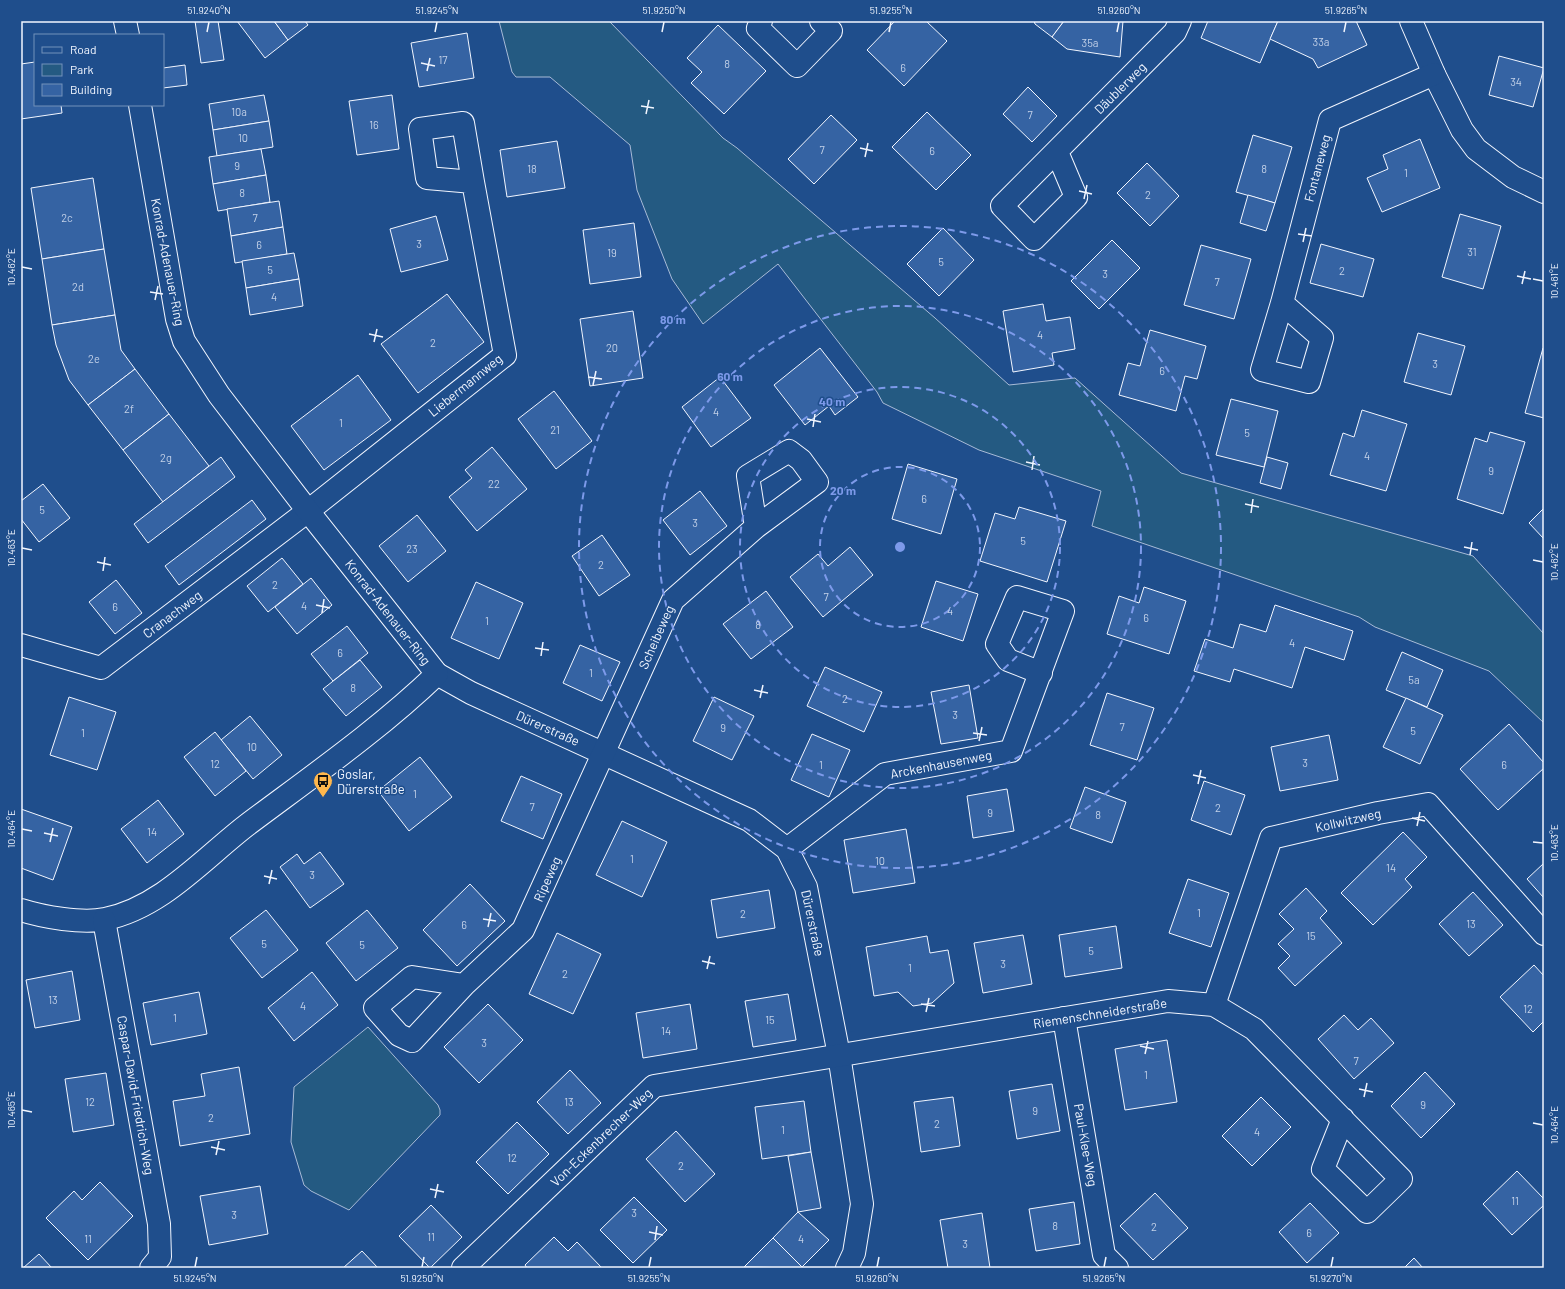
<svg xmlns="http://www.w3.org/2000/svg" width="1565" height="1289" viewBox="0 0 1565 1289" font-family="Barlow,sans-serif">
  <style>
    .green { fill: #245a82; stroke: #a8bbd7 }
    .building { fill: #3563a3; stroke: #f2f6ff }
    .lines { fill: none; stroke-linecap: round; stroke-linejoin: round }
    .minor-casing { stroke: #f2f6ff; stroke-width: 24 }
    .minor { stroke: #1f4e8c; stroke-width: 22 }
    .ticks { fill: none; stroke: #f2f6ff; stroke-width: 1.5 }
    .ring { fill: none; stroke: #7d9aea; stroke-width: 2; stroke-dasharray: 7 5 }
    .labels { text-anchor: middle; stroke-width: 3; stroke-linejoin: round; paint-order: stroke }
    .number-label { font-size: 11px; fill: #c3d1e8 }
    .street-label { font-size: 13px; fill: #f2f6ff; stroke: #1f4e8c }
    .poi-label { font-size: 13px; fill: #f2f6ff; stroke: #1f4e8c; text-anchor: start }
    .centre { fill: #7d9aea; stroke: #1f4e8c; stroke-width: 2 }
    .ring-label { font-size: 12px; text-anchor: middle; font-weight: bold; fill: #7d9aea; stroke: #1f4e8c; stroke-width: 3; stroke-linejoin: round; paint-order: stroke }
    .neatline { fill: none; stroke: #f2f6ff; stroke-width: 1.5 }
    .ticks-label { font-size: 10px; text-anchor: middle; fill: #f2f6ff }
  </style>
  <rect width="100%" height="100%" fill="#1f4e8c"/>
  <g class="green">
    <path d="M499,21H609L723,138L737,148L935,318L1009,385L1075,378L1181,473L1473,556L1544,634V723L1489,671L1375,627L1359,617L1092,526L1101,491L979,450L883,403L877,392L778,264L703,324L672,279L637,190L630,145L550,77H516L512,72Z"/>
    <path d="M368,1027L438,1105L440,1110V1115L349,1210L311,1191L304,1185L291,1142L294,1087Z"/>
  </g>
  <g class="building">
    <path d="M195,21H218L224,60L201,63Z"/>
    <path d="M237,21H274L288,40L265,58Z"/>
    <path d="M274,21H305L308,25L288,40Z"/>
    <path d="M895,21H926L947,41L904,86L867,50Z"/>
    <path d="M1034,21H1064L1052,37L1035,24Z"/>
    <path d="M1064,21H1123L1120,57L1067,49L1052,37Z"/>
    <path d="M1208,21H1278L1260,63L1201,38Z"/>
    <path d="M1278,21H1356L1367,45L1318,68L1313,59L1270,39Z"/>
    <path d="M718,25L766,71L724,114L691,83L702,72L687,58Z"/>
    <path d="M467,33L474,78L419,87L411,43Z"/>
    <path d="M1499,56L1544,68L1533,107L1489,95Z"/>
    <path d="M35,62V105H61L62,113L21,119V64Z"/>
    <path d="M185,65L187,85L163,88V68Z"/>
    <path d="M1028,87L1057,116L1032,142L1003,114Z"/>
    <path d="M264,95L269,121L213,130L209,104Z"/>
    <path d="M392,95L399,149L357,155L349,101Z"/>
    <path d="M927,112L971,155L936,190L892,147Z"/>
    <path d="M831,115L857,140L814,184L788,159Z"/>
    <path d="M269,121L273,147L217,156L213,130Z"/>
    <path d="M1253,135L1292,147L1275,203L1236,192Z"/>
    <path d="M1420,139L1440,188L1382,212L1367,178L1388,169L1383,155Z"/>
    <path d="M557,141L565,188L507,197L500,150Z"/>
    <path d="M261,149L266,175L213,184L209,157Z"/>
    <path d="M1147,163L1179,196L1150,226L1117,193Z"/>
    <path d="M266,175L270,202L218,211L213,184Z"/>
    <path d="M93,178L104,249L42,259L31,188Z"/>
    <path d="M1248,195L1275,203L1266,231L1240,223Z"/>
    <path d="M279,201L283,227L231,236L227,209Z"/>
    <path d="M1460,214L1501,226L1483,289L1442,277Z"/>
    <path d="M436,216L448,260L401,272L390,229Z"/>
    <path d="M634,223L641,277L590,284L583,230Z"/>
    <path d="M283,227L287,254L235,263L231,236Z"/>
    <path d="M943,228L974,260L939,296L907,264Z"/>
    <path d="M1112,240L1140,268L1099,309L1071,281Z"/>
    <path d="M1321,244L1374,259L1363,297L1310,283Z"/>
    <path d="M1201,245L1251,259L1234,319L1184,305Z"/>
    <path d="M104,249L115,315L52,325L42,259Z"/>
    <path d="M294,253L299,279L246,288L242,261Z"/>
    <path d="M299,279L303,306L250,315L246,288Z"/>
    <path d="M447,294L484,342L418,393L381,344Z"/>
    <path d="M1043,304L1046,321L1070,317L1075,349L1052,353L1054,365L1013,372L1003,311Z"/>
    <path d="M633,311L643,378L590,386L580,319Z"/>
    <path d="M115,315L121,350L135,369L88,405L69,380L56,345L52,325Z"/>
    <path d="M1150,330L1206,346L1197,379L1185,376L1176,411L1119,395L1128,363L1140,366Z"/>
    <path d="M1418,333L1465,346L1451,395L1404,382Z"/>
    <path d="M820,348L858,397L835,415L829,406L805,425L774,385Z"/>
    <path d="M1543,348H1544V418L1525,413Z"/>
    <path d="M135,369L169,414L123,450L88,405Z"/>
    <path d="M358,375L391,420L324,470L291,426Z"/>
    <path d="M720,377L751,418L711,447L682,407Z"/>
    <path d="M554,391L592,441L556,469L518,419Z"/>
    <path d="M1231,399L1278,411L1264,467L1216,455Z"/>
    <path d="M1362,410L1407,424L1386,491L1330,475L1343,433L1354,437Z"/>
    <path d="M169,414L209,466L163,502L123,450Z"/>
    <path d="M1490,432L1525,442L1503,514L1457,499L1475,438L1487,442Z"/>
    <path d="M492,447L527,489L477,531L449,497L472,478L465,470Z"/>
    <path d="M221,457L235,477L148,543L134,524Z"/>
    <path d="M1267,457L1288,463L1281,489L1260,483Z"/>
    <path d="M908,464L957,479L941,534L892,519Z"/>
    <path d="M43,484L70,518L39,542L21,519V501Z"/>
    <path d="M700,491L727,526L690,555L663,520Z"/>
    <path d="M252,500L266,519L179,585L165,566Z"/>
    <path d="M1019,507L1066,521L1047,582L980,561L995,513L1015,519Z"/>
    <path d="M1544,508V539L1529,523Z"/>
    <path d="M417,515L446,551L408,582L379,546Z"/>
    <path d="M602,535L630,575L599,596L572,556Z"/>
    <path d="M850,547L873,575L823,617L790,577L818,554L828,566Z"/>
    <path d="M282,558L303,584L268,612L247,586Z"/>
    <path d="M311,578L332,605L297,634L275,607Z"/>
    <path d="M116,580L142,613L115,634L89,602Z"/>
    <path d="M936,581L978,594L963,641L921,627Z"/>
    <path d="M476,582L523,603L499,659L451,638Z"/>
    <path d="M1144,587L1186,601L1169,654L1107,634L1119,596L1139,603Z"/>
    <path d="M766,591L793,627L751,659L723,624Z"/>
    <path d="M1275,605L1353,631L1344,660L1305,647L1292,688L1234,669L1230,682L1194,671L1205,639L1233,648L1240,624L1266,632Z"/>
    <path d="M347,626L368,653L333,681L311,654Z"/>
    <path d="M580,645L620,662L602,701L563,683Z"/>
    <path d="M1402,652L1443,670L1427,707L1386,690Z"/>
    <path d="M360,660L382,687L346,716L323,689Z"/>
    <path d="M825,667L882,692L864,732L807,706Z"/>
    <path d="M969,685L978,738L941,744L931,692Z"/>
    <path d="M1107,693L1154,708L1137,760L1090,745Z"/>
    <path d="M69,697L116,712L97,770L50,755Z"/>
    <path d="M714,697L754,716L732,760L693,741Z"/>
    <path d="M1406,698L1443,715L1420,764L1383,747Z"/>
    <path d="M250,716L282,755L253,779L221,740Z"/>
    <path d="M1509,724L1544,763V768L1498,810L1460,769Z"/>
    <path d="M215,732L246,771L215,796L184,757Z"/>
    <path d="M812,734L850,750L829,797L791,780Z"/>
    <path d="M1329,735L1338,780L1280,791L1271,747Z"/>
    <path d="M420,757L452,797L409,831L378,791Z"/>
    <path d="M521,776L562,794L543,839L501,821Z"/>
    <path d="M1204,781L1245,795L1231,835L1191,820Z"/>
    <path d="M1085,787L1126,802L1112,843L1070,828Z"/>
    <path d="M1007,789L1014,831L973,838L967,796Z"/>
    <path d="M158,800L184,834L147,863L121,829Z"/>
    <path d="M21,809L72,827L53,880L21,868Z"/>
    <path d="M622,821L667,842L642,897L596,875Z"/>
    <path d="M906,829L915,883L853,893L844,840Z"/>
    <path d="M1403,832L1427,857L1405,879L1412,887L1373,925L1341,893Z"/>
    <path d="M320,852L344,884L310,908L280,867L297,854L304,864Z"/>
    <path d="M1544,863V898L1527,879Z"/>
    <path d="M1188,879L1229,893L1211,947L1169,933Z"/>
    <path d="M470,884L505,921L457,966L423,930Z"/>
    <path d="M1306,888L1327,911L1320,918L1342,943L1295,986L1278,968L1290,956L1278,944L1294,929L1279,914Z"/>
    <path d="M769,890L775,928L717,938L711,900Z"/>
    <path d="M1473,892L1503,925L1469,956L1439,924Z"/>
    <path d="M266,910L298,950L262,978L230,938Z"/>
    <path d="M367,910L398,948L356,981L326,943Z"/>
    <path d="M1116,926L1122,968L1065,977L1059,935Z"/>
    <path d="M557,933L601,954L573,1014L529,994Z"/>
    <path d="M1023,935L1032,984L983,993L974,943Z"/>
    <path d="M927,936L930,953L948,950L954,983L932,1003L913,1006L898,992L874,996L866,947Z"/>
    <path d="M1534,965L1544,976V1021L1533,1032L1500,997Z"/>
    <path d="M72,971L80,1020L35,1028L26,980Z"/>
    <path d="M312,972L338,1005L294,1041L268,1008Z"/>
    <path d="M199,992L207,1034L151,1045L143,1003Z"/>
    <path d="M788,994L796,1040L753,1047L745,1001Z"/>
    <path d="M488,1004L523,1040L479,1083L444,1047Z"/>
    <path d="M690,1004L697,1049L643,1058L636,1013Z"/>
    <path d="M1344,1015L1358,1030L1371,1018L1394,1043L1354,1079L1318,1039Z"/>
    <path d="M1167,1040L1177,1102L1125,1110L1115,1049Z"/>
    <path d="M239,1067L250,1134L180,1146L173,1101L205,1096L201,1074Z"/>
    <path d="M570,1070L601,1103L568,1134L537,1102Z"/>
    <path d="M1425,1072L1455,1104L1421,1138L1391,1106Z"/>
    <path d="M106,1073L114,1125L73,1132L65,1079Z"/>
    <path d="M1052,1084L1060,1131L1017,1139L1009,1091Z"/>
    <path d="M953,1097L960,1146L921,1152L914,1102Z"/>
    <path d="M1261,1097L1291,1127L1252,1166L1222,1136Z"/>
    <path d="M804,1101L811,1152L762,1159L755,1107Z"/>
    <path d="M517,1122L549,1154L508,1194L476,1162Z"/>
    <path d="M676,1131L715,1174L685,1202L646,1159Z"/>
    <path d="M811,1152L821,1208L798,1212L788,1156Z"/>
    <path d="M1517,1171L1544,1199V1205L1512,1235L1483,1204Z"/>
    <path d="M100,1182L133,1216L88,1260L46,1218L74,1191L82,1200Z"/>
    <path d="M260,1186L268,1234L209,1245L200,1196Z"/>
    <path d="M1155,1193L1188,1228L1153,1260L1120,1226Z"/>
    <path d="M634,1197L667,1230L633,1263L600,1230Z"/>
    <path d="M1074,1202L1080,1244L1036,1251L1029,1209Z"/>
    <path d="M1310,1203L1339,1233L1307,1263L1279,1232Z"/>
    <path d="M431,1205L462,1237L430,1268L399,1236Z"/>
    <path d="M798,1212L829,1240L802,1267L773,1238Z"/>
    <path d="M982,1213L990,1268H948L940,1220Z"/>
    <path d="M554,1237L568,1251L577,1242L602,1268H527L525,1265Z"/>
    <path d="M773,1238L802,1267L801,1268L744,1267Z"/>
    <path d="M362,1251L378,1268H343Z"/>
    <path d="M39,1254L52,1268H23Z"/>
    <path d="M1414,1258L1423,1268H1404Z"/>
  </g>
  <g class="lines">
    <g class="minor-casing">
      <g id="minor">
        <path d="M125,21L128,35"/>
        <path d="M761,21L758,28L797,66L831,31L821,21"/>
        <path d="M1411,21L1434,74L1462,130L1476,149L1513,177L1544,192"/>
        <path d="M1057,152L1076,197L1034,239L1002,206L1175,32L1180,21"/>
        <path d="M1282,303L1322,338L1309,382L1262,370L1282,303L1330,120L1434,74"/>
        <path d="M21,645L101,668L308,511L505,355L473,182L463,123L420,129L427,178L473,182"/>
        <path d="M437,674L471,693L749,820L787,849L806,887L839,1055L862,1204L854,1253L847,1268"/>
        <path d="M787,849L885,774L1011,751L1063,611L1017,597L997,644L1008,660L1041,673"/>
        <path d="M21,910C43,917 83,924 105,919C161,908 204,858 247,825C311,777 380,729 437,674L308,511L219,395L184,341L177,319L140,105"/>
        <path d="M104,920L159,1224L160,1257L151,1268"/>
        <path d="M464,985L412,977L375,1008L399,1035L412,1041L464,985L523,930L673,600L756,527L817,482L801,460L789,451L748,476L756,527"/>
        <path d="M1214,1005L1271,838L1378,813L1428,804L1544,934"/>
        <path d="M1064,1018L1104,1255L1117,1268"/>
        <path d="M463,1268L654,1086L1168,1001L1214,1005L1254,1029L1401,1179L1367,1212L1323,1169L1343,1119"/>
      </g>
    </g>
    <use href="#minor" class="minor"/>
  </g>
  <path class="ticks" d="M207,32L209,22M435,32L437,22M662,32L664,22M889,32L891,22M1117,32L1119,22M1344,32L1346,22M421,63L435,66M427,71L430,58M641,106L654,108M646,114L649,100M860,148L873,151M865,157L868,143M1079,191L1092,194M1084,199L1087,185M1298,234L1312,236M1303,242L1306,228M22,267L32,269M1517,276L1531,279M1533,279L1543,281M1522,284L1525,271M150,292L163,294M155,300L158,286M369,334L383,337M374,342L377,329M588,377L602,379M593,385L596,371M807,419L821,422M813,427L815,414M1026,462L1040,465M1032,470L1034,456M1245,504L1259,507M1251,513L1253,499M1464,547L1478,550M22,548L32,550M1470,555L1472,542M1533,560L1543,562M97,562L111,565M103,571L105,557M316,605L330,608M322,613L324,599M535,648L549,650M541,656L543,642M754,690L768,693M760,698L763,685M973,733L987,735M979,741L982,727M1193,775L1206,778M1198,784L1201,770M1412,818L1425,821M1417,826L1420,812M22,829L32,831M44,833L58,836M50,842L53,828M1533,842L1543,843M264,876L277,879M269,884L272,870M483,919L496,921M488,927L491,913M702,961L715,964M707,969L710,956M921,1004L935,1006M926,1012L929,998M1140,1046L1154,1049M1145,1054L1148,1041M1359,1089L1373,1092M1364,1097L1367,1083M22,1110L32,1112M1533,1123L1543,1125M211,1147L225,1150M216,1155L219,1141M430,1189L444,1192M435,1198L438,1184M649,1232L663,1235M655,1240L657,1226M195,1267L197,1257M422,1267L424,1257M649,1267L651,1257M877,1267L879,1257M1104,1267L1106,1257M1331,1267L1333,1257"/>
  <g class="ring">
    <circle cx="900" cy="547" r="80"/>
    <circle cx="900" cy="547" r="160"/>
    <circle cx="900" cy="547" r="241"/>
    <circle cx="900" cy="547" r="321"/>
  </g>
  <defs>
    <g id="bus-pin" transform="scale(1)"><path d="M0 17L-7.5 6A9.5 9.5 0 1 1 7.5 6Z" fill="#ffb74d" stroke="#1f4e8c"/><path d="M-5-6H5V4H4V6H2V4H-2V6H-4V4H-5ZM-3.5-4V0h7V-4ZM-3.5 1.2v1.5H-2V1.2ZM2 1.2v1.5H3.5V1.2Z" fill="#111"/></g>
  </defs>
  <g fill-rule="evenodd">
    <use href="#bus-pin" x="323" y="781"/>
  </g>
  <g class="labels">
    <g class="number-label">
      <text x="1321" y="46">33a</text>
      <text x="1090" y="47">35a</text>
      <text x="443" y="64">17</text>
      <text x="727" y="68">8</text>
      <text x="903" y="72">6</text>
      <text x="1516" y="86">34</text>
      <text x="239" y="116">10a</text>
      <text x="1030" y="119">7</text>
      <text x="374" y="129">16</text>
      <text x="243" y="142">10</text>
      <text x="822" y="154">7</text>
      <text x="932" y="155">6</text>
      <text x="237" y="170">9</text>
      <text x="532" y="173">18</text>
      <text x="1264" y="173">8</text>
      <text x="1406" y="177">1</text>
      <text x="242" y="197">8</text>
      <text x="1148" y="199">2</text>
      <text x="67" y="222">2c</text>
      <text x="255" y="222">7</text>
      <text x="419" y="248">3</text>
      <text x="259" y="249">6</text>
      <text x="1472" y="256">31</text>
      <text x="612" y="257">19</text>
      <text x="941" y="266">5</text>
      <text x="270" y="274">5</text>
      <text x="1342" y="275">2</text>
      <text x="1105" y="278">3</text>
      <text x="1217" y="286">7</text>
      <text x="78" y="291">2d</text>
      <text x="274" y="301">4</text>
      <text x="1040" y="339">4</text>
      <text x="433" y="347">2</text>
      <text x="612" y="352">20</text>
      <text x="94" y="363">2e</text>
      <text x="1435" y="368">3</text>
      <text x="1162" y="375">6</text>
      <text x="129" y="413">2f</text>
      <text x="716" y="416">4</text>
      <text x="341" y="427">1</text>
      <text x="555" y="434">21</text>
      <text x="1247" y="437">5</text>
      <text x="1367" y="460">4</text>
      <text x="166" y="462">2g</text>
      <text x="1491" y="475">9</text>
      <text x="494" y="488">22</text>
      <text x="924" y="503">6</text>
      <text x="42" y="514">5</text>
      <text x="695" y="527">3</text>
      <text x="1023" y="545">5</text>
      <text x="412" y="553">23</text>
      <text x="601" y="569">2</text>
      <text x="275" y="589">2</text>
      <text x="826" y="601">7</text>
      <text x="304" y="610">4</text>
      <text x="115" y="611">6</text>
      <text x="950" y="615">4</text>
      <text x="1146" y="622">6</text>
      <text x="487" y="625">1</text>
      <text x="758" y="629">8</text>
      <text x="1292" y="647">4</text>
      <text x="340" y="657">6</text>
      <text x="591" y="677">1</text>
      <text x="1414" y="684">5a</text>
      <text x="353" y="692">8</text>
      <text x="845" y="703">2</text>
      <text x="955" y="719">3</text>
      <text x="1122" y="731">7</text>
      <text x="723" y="732">9</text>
      <text x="1413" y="735">5</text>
      <text x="83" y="737">1</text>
      <text x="252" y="751">10</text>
      <text x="1305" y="767">3</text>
      <text x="215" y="768">12</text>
      <text x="821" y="769">1</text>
      <text x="1504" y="769">6</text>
      <text x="415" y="798">1</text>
      <text x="532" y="811">7</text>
      <text x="1218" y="812">2</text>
      <text x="990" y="817">9</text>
      <text x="1098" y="819">8</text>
      <text x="152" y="836">14</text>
      <text x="632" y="863">1</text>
      <text x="880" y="865">10</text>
      <text x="1391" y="872">14</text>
      <text x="312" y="879">3</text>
      <text x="1199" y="917">1</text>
      <text x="743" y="918">2</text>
      <text x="1471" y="928">13</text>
      <text x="464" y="929">6</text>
      <text x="1311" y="940">15</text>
      <text x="264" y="948">5</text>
      <text x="362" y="949">5</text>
      <text x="1091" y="955">5</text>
      <text x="1003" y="968">3</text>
      <text x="910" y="972">1</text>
      <text x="565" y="978">2</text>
      <text x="53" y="1004">13</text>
      <text x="303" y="1010">4</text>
      <text x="1528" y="1013">12</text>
      <text x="175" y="1022">1</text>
      <text x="770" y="1024">15</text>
      <text x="666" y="1035">14</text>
      <text x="484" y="1047">3</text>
      <text x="1356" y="1065">7</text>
      <text x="1146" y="1079">1</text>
      <text x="90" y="1106">12</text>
      <text x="569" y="1106">13</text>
      <text x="1423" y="1109">9</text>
      <text x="1035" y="1115">9</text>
      <text x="211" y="1122">2</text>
      <text x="937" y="1128">2</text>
      <text x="783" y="1134">1</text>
      <text x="1257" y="1136">4</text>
      <text x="512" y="1162">12</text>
      <text x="681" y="1170">2</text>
      <text x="1515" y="1205">11</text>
      <text x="634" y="1217">3</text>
      <text x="234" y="1219">3</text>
      <text x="1055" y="1230">8</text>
      <text x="1154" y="1231">2</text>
      <text x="1309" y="1237">6</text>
      <text x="431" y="1241">11</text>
      <text x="88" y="1243">11</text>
      <text x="801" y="1243">4</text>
      <text x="965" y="1248">3</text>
    </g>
    <g class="street-label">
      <text transform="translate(1120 88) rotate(-45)" y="5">Däublerweg</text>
      <text transform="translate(1317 168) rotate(-75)" y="5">Fontaneweg</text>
      <text transform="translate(168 262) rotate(79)" y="5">Konrad-Adenauer-Ring</text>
      <text transform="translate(465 385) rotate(-39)" y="5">Liebermannweg</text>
      <text transform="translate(388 612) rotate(52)" y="5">Konrad-Adenauer-Ring</text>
      <text transform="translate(172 614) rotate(-37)" y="5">Cranachweg</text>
      <text transform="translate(656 637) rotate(-66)" y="5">Scheibeweg</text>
      <text transform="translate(548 728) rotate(24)" y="5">Dürerstraße</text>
      <text transform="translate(941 764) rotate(-11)" y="5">Arckenhausenweg</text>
      <text transform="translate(1348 820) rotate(-13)" y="5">Kollwitzweg</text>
      <text transform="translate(547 879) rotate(-66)" y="5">Ripeweg</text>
      <text transform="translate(813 923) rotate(78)" y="5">Dürerstraße</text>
      <text transform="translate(1100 1013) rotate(-9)" y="5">Riemenschneiderstraße</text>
      <text transform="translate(136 1095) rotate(80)" y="5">Caspar-David-Friedrich-Weg</text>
      <text transform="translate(601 1137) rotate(-44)" y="5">Von-Eckenbrecher-Weg</text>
      <text transform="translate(1086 1145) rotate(80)" y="5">Paul-Klee-Weg</text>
    </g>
    <g class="poi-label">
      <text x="337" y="779">Goslar,<tspan x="337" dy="15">Dürerstraße</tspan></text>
    </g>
  </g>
  <circle cx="900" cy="547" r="6" class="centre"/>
  <g class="ring-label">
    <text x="673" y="324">80 m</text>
    <text x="730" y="381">60 m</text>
    <text x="832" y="406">40 m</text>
    <text x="843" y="495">20 m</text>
  </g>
  <rect width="1565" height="1289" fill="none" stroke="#1f4e8c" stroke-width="44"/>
  <rect x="34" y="34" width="130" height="72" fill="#1f4e8c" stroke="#7391ba"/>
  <rect x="42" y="47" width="20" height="6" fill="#1f4e8c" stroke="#7391ba"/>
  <text x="70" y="54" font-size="12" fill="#f2f6ff">Road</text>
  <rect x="42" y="64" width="20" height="12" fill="#245a82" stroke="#7391ba"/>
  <text x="70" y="74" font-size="12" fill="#f2f6ff">Park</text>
  <rect x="42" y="84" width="20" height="12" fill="#3563a3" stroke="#7391ba"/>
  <text x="70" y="94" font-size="12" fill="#f2f6ff">Building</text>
  <rect x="22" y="22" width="1521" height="1245" class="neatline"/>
  <g class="ticks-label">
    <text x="209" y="14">51.9240°N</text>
    <text x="437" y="14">51.9245°N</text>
    <text x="664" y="14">51.9250°N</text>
    <text x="891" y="14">51.9255°N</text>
    <text x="1119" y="14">51.9260°N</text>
    <text x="1346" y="14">51.9265°N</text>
    <text transform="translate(11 267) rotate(-90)" y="4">10.462°E</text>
    <text transform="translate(1554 281) rotate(-90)" y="4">10.461°E</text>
    <text transform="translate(11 548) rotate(-90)" y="4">10.463°E</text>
    <text transform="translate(1554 562) rotate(-90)" y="4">10.462°E</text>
    <text transform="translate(11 829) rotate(-90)" y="4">10.464°E</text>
    <text transform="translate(1554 843) rotate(-90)" y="4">10.463°E</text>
    <text transform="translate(11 1110) rotate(-90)" y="4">10.465°E</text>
    <text transform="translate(1554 1125) rotate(-90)" y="4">10.464°E</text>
    <text x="195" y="1282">51.9245°N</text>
    <text x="422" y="1282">51.9250°N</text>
    <text x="649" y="1282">51.9255°N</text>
    <text x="877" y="1282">51.9260°N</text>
    <text x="1104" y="1282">51.9265°N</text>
    <text x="1331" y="1282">51.9270°N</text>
  </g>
</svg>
